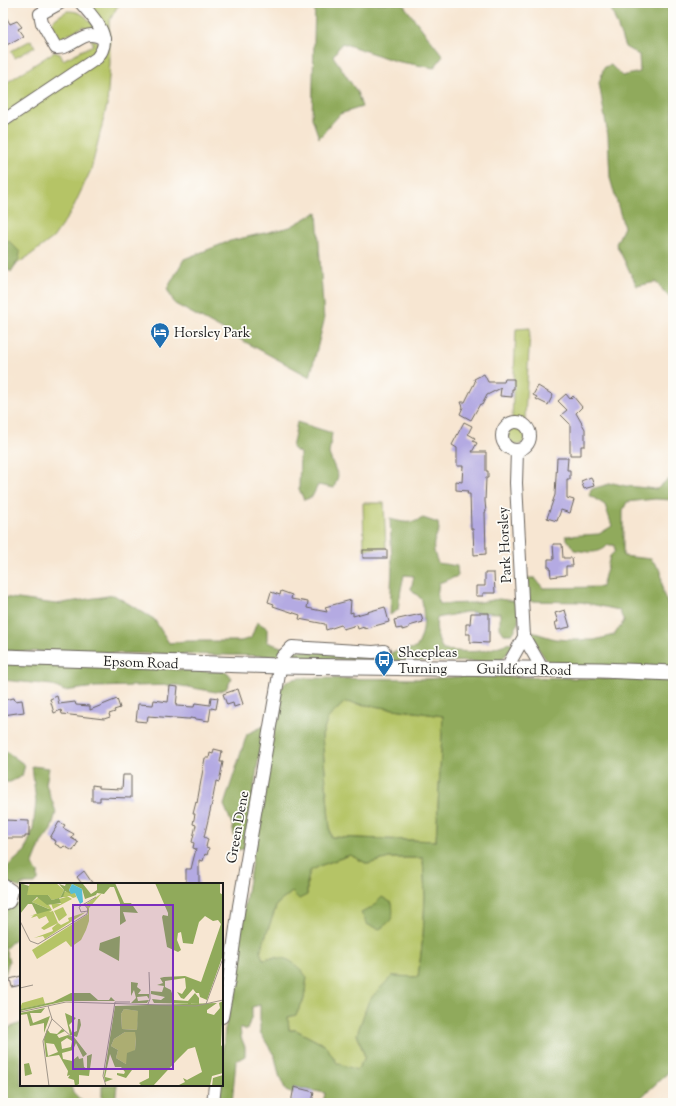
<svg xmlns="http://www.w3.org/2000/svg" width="676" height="1106" viewBox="0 0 676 1106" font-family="'Sorts Mill Goudy',serif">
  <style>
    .green { fill: #b5c466; stroke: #687041 }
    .forest { fill: #90aa5b; stroke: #56633c; fill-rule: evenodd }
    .building { fill: #b4aae2 }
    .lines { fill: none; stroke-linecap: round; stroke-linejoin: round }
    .minor-casing { stroke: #69635c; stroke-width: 14 }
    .major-casing { stroke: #69635c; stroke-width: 17 }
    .minor { stroke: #fff; stroke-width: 12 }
    .major { stroke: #fff; stroke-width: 15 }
    .labels { text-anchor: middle; stroke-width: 3.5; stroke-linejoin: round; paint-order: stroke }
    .poi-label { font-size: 14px; fill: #1c1c1c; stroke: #fdfcf7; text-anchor: start }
    .street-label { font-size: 14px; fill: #1c1c1c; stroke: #fdfcf7 }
    .inset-road { fill: none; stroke: #9f9589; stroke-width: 1 }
    .view { fill: #7b2cbf; fill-opacity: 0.15; stroke: #7b2cbf; stroke-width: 2 }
    .inset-edge { fill: none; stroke: #1c1c1c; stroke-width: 2 }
  </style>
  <rect width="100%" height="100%" fill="#fdfcf7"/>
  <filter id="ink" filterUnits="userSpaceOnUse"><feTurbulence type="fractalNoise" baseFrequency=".025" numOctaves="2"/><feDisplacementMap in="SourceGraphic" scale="8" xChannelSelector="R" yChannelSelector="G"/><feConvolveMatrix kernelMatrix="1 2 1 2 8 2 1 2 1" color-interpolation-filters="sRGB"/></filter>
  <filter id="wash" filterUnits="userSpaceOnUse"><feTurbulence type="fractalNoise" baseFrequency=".012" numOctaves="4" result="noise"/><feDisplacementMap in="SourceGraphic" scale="16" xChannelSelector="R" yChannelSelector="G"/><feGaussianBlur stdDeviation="0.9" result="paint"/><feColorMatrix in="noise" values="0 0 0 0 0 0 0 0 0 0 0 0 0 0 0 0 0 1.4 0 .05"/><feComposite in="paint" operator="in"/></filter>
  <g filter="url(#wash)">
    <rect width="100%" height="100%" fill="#f7e6d2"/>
    <g class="green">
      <path d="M89,3H122L117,7L109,22L110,63L107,105L91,170L71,212L53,238L29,256L3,273V127L107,51Z"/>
      <path d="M67,11C84,11 88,18 97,31H88L84,26L55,41L48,29C51,20 59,16 67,11Z"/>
      <path d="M91,38L99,43L95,54L3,117V85L54,52L60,54L63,60L93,45Z"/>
      <path d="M31,40L35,47L15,58L11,51Z"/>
      <path d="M530,328C529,359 526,389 525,419H512L516,329Z"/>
      <circle cx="517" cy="436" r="9"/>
      <path d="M363,503H384L386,548L364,549Z"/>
      <path d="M345,702L443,716L436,841L331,837L329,819L322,736L328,718Z"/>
      <path d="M350,855L368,864L389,858H423L425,896L423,937L418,977L392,976L357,1034L365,1057L357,1071L337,1063L326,1046L296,1030H289L288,1017L296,1015L304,999L307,977L276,957L263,959L260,952L277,904L292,892L307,895V883L310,871L322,865Z"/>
    </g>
    <g class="forest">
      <path d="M315,3H402L443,56L434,68L395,61L342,43L333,56L357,92L362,107L340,114L319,138L312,118Z"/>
      <path d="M609,3H673V298L667,295L656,282L637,286L616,244L624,227L610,178L608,136L599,83L604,67L611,65L622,76L640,72L639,55L625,47Z"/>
      <path d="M317,212L324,321L310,377L175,304L167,289L184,259L230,241L290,227Z"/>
      <path d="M3,241H9L20,252L19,259L11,272L3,266Z"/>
      <path d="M297,422L332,433L329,454L338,476L334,488L318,485L312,497L304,500L299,489L300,453L292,448Z"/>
      <path d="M667,480H673V500L655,499L627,502L623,510V556L651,559L661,571L663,593L672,614L670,631L673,634V669L554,666L547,661L531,638L532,632L555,639L572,640H594L614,635L624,621L619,610L581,602L527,601V578H535L543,588L602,587L610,556L615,551L614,545H608C599,555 587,552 574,550L565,536L599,534L612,526L605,505L589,495L591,489L613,483L626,486L657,489Z"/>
      <path d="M423,518L438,523L439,530C432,543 432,549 438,563L457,566L458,576L439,583L437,596L440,604L474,603L499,599L514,601C520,612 521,623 512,634H504L500,628V613L466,612L437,618C435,629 438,640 443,650C457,651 473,653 487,650C495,648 503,644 511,643L513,646L500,662L392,661L387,659L392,652L416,648C426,632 424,617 422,600L411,589L414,576L404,575L401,589L398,610L390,615L392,565L390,519C402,522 411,525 423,518Z"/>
      <path d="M114,595L154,619L169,643L185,641H241L251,638L257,622L267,628V642L284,648L277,656L3,651V597L56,604Z"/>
      <path d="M292,650L366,654L369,659L362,660L290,659L288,656Z"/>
      <path d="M3,662L227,672L232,678L226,689L216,692L176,685L95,687L64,691L52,685L3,680Z"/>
      <path d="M468,676L673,680V1068L635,1103H323L325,1093L294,1087L293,1094L286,1091L279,1075L275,1057L260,1032V1005L252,1007V1015L247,1030L240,1027L241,1037L245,1047V1056L236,1061L232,1103H217L219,1085H222V1056L225,1029L228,1018L232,981L281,688L287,681L298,678L425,679ZM345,702L443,716L436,841L331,837L329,819L322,736L328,718ZM350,855L368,864L389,858H423L425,896L423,937L418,977L392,976L369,1000L357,1034L365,1057L357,1070L337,1063L326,1046L296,1030H289L288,1017L296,1015L304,999L307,977C292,960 287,955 263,959L260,952L277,904L292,892L299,899L307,895V883L310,871L322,865Z"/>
      <path d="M264,726L244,849L237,850L232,824L224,805L247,734Z"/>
      <path d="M3,749L25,765L22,776L10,782H3Z"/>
      <path d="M32,766L49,768L46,784L56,812L51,830L41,843L32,866L38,872V881L35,884H21V888L3,882V867H7L25,851L33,829L36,802Z"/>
      <path d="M3,892C24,901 21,917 21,936L12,942L5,949L9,961L5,975L3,976Z"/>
      <path d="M382,897L392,903C394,919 392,920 380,929L368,925L361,913L371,908Z"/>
      <path d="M21,1023V1085H71L73,1092L84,1103H3V1030Z"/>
      <path d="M102,1085H117L115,1103H101L102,1100Z"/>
    </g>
    <g id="blocks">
      <g class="building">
        <path d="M3,11L10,24L17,21L22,27L18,29L23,36L3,47Z"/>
        <path d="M484,374L488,382H504L505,379H514V389H512V397L500,396L501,388L487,395L482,405L480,404L471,420L460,414L463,407L461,402H465L475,382L474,379Z"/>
        <path d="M538,386L553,395L548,405L536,399L537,397L533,395Z"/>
        <path d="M566,394L570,399L573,396L582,407L576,413L585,429V446H581V455H570V424L561,415L567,410L558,401Z"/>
        <path d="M464,422L472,426L468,434L475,438L473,441L477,443L472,452H486V471H488V478H486L485,501L486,512H485L486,554L474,555L473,529H471L470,494H467L468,491L456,490V481L462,482L463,466H457V448L452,445Z"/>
        <path d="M557,458H568L567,470H570V479H567V498L574,500L570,513L561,510L557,521L547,518L555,495Z"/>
        <path d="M591,477L594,486L584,489L581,481Z"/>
        <path d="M553,544H562L563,558H572L573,566H566V575L551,577L550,567H548V559H554Z"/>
        <rect x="363" y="550" width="24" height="8"/>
        <path d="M485,573H494L495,593H483V596H476V586H485Z"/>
        <path d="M281,591L292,595L291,599L308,602L307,608L327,612L325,607L351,600L350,613L353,612V616L385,607L389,622L364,629V627L358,629L357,625L343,629L341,625L326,630L325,624L299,619L300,615L273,606L274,604L268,602L271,592L280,595Z"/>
        <path d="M565,610L570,627L557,630L555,622H558L555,613Z"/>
        <path d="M471,613H489V643L470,642V634H466V624H470Z"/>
        <path d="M421,614L423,622L409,626V628L402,630V628L396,629L394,620Z"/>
        <path d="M170,686L178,687L176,706L194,707L195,703L210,705L211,697L218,698L216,709L211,708L209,721L190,718V719H188L148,716L147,722L136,721L138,704L153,705L154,700L168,702Z"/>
        <path d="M238,689L243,704L234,707L233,703L227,705L223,694Z"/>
        <path d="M57,696L59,704L75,702L76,705L90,706V710L117,699L120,708L114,710L115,712L109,714L110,717L104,719L62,714L61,710L54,713L50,699Z"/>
        <path d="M14,698L15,701L22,700L24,712L3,715V700Z"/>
        <path d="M214,749L222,751L220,762H223L219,782L216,781L212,803L204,837L208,839L206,847L209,848L207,855L205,854L203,861L199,860V884H186V869H191L196,849L193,848L194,843L192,842L196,825L193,824L195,814H193L196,802L197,803L205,758H209L210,753L213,754Z"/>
        <path d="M123,775H131V798L100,797V801H92V785L99,786V788L122,789Z"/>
        <path d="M4,820L29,821V836H25V838H3Z"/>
        <path d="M59,822L65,825L63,828L74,834L71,838L78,842L73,851L64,846L62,848L55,844L56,841L50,838Z"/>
        <path d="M84,871L93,884H82L77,877Z"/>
        <path d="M21,976V985L12,987L10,979Z"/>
        <path d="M294,1087L314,1092L312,1103H291Z"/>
      </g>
    </g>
  </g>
  <g filter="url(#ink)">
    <use href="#blocks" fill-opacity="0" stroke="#69635c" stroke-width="1"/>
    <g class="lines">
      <g class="minor-casing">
        <g id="minor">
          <path d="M60,3L40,14L42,23L56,48C70,49 79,35 91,35C96,35 100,37 104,39"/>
          <path d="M3,121L97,58C98,56 101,53 102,50C110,33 91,15 81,3"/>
          <circle cx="516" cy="436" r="14"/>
          <path d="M524,637L539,663L541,670"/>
          <path d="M507,669L510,662L524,637L516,483L517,450"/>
          <path d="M3,885L12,891L9,902L3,904"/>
          <path d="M222,1017L229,979L239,906L282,657L292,647L373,652L384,651"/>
          <path d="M213,1103L215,1085"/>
        </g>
      </g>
      <g class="major-casing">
        <path id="major" d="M3,657L280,666L601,670L673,673"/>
      </g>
      <use href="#minor" class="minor"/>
      <use href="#major" class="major"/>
    </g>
  </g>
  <defs>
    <g id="hotel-pin" transform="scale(1)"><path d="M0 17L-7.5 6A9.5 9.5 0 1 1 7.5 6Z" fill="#1f6fb2" stroke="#fdfcf7"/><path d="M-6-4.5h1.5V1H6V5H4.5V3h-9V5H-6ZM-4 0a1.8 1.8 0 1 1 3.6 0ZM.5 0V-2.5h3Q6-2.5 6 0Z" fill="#fff"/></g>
    <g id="bus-pin" transform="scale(1)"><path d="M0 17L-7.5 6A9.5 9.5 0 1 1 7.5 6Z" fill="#1f6fb2" stroke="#fdfcf7"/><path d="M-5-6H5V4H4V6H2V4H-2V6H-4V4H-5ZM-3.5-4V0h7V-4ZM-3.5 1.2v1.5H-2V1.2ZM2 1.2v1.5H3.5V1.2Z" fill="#fff"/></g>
  </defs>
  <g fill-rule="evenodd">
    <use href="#hotel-pin" x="160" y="332"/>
    <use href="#bus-pin" x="384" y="660"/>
  </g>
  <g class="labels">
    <g class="poi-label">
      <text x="174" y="337">Horsley Park</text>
      <text x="398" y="657">Sheepleas<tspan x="398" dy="16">Turning</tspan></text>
    </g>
    <g class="street-label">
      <text transform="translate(504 545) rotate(-93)" y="5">Park Horsley</text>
      <text transform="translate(141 662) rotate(2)" y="5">Epsom Road</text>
      <text transform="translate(524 669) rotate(1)" y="5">Guildford Road</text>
      <text transform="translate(237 827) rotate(-80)" y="5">Green Dene</text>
    </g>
  </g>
  <g transform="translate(20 883)">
    <rect width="203" height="203" fill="#f7e6d2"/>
    <path d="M10,0H36L44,7L40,15L32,17L28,12L11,14L6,12ZM48,8L55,10L57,16L56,14L53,15L50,13H47L52,16L33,26L31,20L41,21L39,16L46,14H43V9ZM82,10L69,25V38L66,47L61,57L51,64L46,58L17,76L12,67L68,31L66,21ZM19,14L29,22L32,27L29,29L33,28L38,40L24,47L21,45L29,39L26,33L19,36L17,33L11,35L14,32L10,33L29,26L12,19ZM43,24L47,32L39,38L34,28ZM66,29L25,56L23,53L14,55L33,48L32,45L38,40L41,42L49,38L48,35ZM23,114L25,121L0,126L2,120ZM104,126L119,128L117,147L102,146L101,131ZM105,149H116V155L115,167L106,181L96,175L98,167L91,163L94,156Z" fill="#b5c466"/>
    <path d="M0,0L9,3L7,12H28L32,17L39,15L41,20L27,22L17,14L12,19L31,27L17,31L12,21H8L0,31ZM46,0L63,1L71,11L77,7V0H95L104,20H111L118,30L103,29L106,38L100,42V20L94,4H90L84,11L77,10L76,12L65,16L62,6L52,1L49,7L51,11L45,8L43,14L40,15L44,7L39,1L45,3ZM135,0H200V10L203,12V72L187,117L180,114L179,110H176L173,106L164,116L161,115L157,109L162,111L166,105L165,95L145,98V104L151,107L154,117L168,118L175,110L179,115V121L134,120L132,116L141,117L145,114L131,111V108L142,109L144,103L137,102L143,100L140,95L144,94L165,93L181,99L201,41L198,37L193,38L185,33L179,39L173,61L163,60L161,49L158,50L157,57L161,67L158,69L147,64L142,34L143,32L148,33V30ZM100,53L99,78L79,67L80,60ZM111,99L118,100L117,104L121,107L118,111H129V116L127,113L117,114L118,118L129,117L127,120H111L116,115L114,107L111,113ZM51,110H70L78,117H89L91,114L95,118H46L0,128V126L33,119ZM203,118L201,162L203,165V190L192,193L190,203H157L165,199L163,195L167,197L182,189L175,164L168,166L158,176L133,203H122L119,200L129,195V187H112L106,195L97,192V190L104,191L105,189L101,184H95L90,171L85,194L93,196L85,199L84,193L95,123L197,120L187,127V130L194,132L200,125L199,120ZM104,126L118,128L117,147L102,146L101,131ZM105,149H115L116,155L115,167L107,170L106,181L96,175L98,167L91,163L94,156ZM25,125L21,130H10L13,140L30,133L24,150V140L10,143L7,131L0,132V130ZM45,130L56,135L49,142L52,150L57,148L58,136H60L61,142L57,154L50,152ZM27,146L30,150L37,151L42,146L45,148L37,152L39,155L48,152L54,154L67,171L63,174L56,160L53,167L42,170L43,176L52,178L58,173L59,176L63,175L64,184L67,186V173L72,171L69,193L59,192V201L55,203L54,197L48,195L50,192L47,193L48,188L39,172L26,174L24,156ZM47,155L52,158L51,164L42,166L41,159ZM26,160L34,161L38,169L28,173ZM9,180L12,191L5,193L4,181ZM203,192V203H192L193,195Z" fill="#90aa5b" fill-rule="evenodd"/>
    <path d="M52,1L62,6L63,19L60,21L55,10L51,11L49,7Z" fill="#57bed5"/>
    <path class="inset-road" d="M68,28L61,29L59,24L76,14M0,38L10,58L18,61L67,31L68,26L64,21M0,105L13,102M128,121L130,116L129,89M186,121L203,75M28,123L32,136L23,158L29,203M0,129L46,119L176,123L203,117M32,136L54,156L49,153M86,203L83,193L95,119H110"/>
    <path class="view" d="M53,22H153V186H53Z"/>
    <rect width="203" height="203" class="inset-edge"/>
  </g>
  <rect width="676" height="1106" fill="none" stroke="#fdfcf7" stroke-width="16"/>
</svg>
